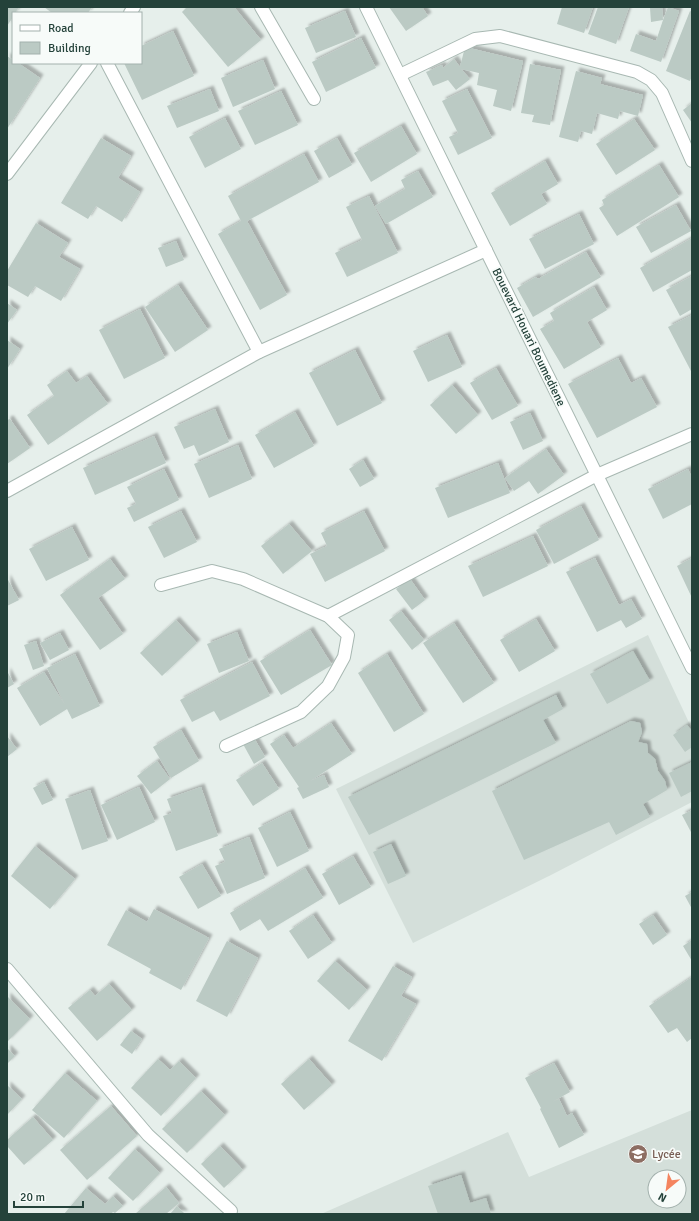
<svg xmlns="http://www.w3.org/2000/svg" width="699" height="1221" viewBox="0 0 699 1221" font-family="Signika,sans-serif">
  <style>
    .built { fill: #d4dfda; fill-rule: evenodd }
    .building { fill: #bbcac4; filter: url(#shadow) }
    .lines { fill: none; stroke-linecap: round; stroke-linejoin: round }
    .minor-casing { stroke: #a8b8b2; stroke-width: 14 }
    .minor { stroke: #fff; stroke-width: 12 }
    .labels { text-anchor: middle; stroke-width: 3.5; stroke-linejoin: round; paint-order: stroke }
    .street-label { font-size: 12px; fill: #24423a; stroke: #f7fbf9 }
    .education-label { font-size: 12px; fill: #785e54; stroke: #f7fbf9; text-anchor: start }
  </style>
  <defs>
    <filter id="shadow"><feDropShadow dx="3.5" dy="-3.5" stdDeviation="1" flood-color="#0004"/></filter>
  </defs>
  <rect width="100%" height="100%" fill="#e6efeb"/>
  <g class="built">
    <path d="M648,635L692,729V802L551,875L413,943L336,789Z"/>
    <path d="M692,1110V1214H321L508,1132L529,1177ZM655,1177H679V1201H655Z"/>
  </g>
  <g class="building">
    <path d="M7,7H19L15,13H13V17L7,26Z"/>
    <path d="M44,7H92L88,13H52Z"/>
    <path d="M187,7H234L261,40L228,67L182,12Z"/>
    <path d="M389,7H422L428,16L406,31Z"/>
    <path d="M562,7H593L584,33L557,24Z"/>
    <path d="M598,7H629L616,44L588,34Z"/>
    <path d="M662,7L663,20L668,7L679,11L661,62L630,51L636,34L656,41L663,20L651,22L650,8Z"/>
    <path d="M345,11L356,37L316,53L305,28Z"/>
    <path d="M690,11L692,12V76L690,81L666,71Z"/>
    <path d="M173,31L194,76L142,100L124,63H141V46Z"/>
    <path d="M361,38L376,68L326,92L312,62Z"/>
    <path d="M465,47L523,61L511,111L493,106L497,90L477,85L479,73L461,69L470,79L456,90L448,80L433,86L426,72L442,65L443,68L454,59L460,67Z"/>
    <path d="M7,56L13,60V63H18L40,78L7,129Z"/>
    <path d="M263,60L275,89L233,107L221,78Z"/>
    <path d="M530,64L561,70L550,125L532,122L534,115L521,113Z"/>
    <path d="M576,71L602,78L600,84L643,95L638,116L620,111L618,119L597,113L592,134L581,131L578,142L559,137Z"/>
    <path d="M210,89L219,111L177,128L167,106Z"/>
    <path d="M467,89L492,138L458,155L449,137L458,133L442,101Z"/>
    <path d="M281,91L298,125L255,145L238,111Z"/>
    <path d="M692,103V123L683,110Z"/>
    <path d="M225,118L241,149L205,168L189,137Z"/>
    <path d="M634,119L655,150L616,175L596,144Z"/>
    <path d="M401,126L417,154L371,182L354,153Z"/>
    <path d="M101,138L131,156L118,178L140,192L122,222L96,206L88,219L61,203Z"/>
    <path d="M337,138L352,165L329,178L314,151Z"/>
    <path d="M304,154L319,182L247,221L287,295L260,310L218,234L241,221L228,196Z"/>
    <path d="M545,161L558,184L541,194L547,204L510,226L491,193Z"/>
    <path d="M659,165L679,197L617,236L599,208L604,205L602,200Z"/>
    <path d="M418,171L433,197L386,224L375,206L405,189L401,180Z"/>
    <path d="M369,196L398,253L347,277L335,253L362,240L346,207Z"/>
    <path d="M676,205L691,231L651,253L636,227Z"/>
    <path d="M579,214L594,244L545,269L529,239Z"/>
    <path d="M36,223L68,243L59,257L80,269L61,301L35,286L28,297L7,285V271Z"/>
    <path d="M692,238V270L653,292L640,268Z"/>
    <path d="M176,241L184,260L166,267L158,248Z"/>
    <path d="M586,252L601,277L533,317L517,288L536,277L538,279Z"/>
    <path d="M692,276V309L680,316L666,290Z"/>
    <path d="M178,285L208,330L175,352L145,307Z"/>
    <path d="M594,287L607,310L587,322L601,347L564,369L540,329L554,321L550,313Z"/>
    <path d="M7,303L17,310L7,324Z"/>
    <path d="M140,309L165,358L124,379L99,330Z"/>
    <path d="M692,315V373L668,327Z"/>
    <path d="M447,335L462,367L428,382L413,351Z"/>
    <path d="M7,340L20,349L7,369Z"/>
    <path d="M355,350L382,403L337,426L309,373Z"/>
    <path d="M618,358L631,383L641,378L657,407L597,438L568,384Z"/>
    <path d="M496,368L518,406L492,420L470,383Z"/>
    <path d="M67,371L76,383L87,376L108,404L48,445L27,415L54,396L47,385Z"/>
    <path d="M452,385L478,415L456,434L430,405Z"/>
    <path d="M215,409L229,442L199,456L194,445L184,449L174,427Z"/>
    <path d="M295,412L314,446L274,468L255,435Z"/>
    <path d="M530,413L543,441L523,450L510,422Z"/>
    <path d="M10,419L30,448L7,464V420Z"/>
    <path d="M154,436L166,463L95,495L83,468Z"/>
    <path d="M238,445L252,479L209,498L194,464Z"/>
    <path d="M546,449L564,475L538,494L529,481L514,491L505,478Z"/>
    <path d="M363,460L374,479L360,487L349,469Z"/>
    <path d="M498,463L510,493L448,518L435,488Z"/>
    <path d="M164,469L179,500L134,522L127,508L136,504L127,487Z"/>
    <path d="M688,469L692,478V504L663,519L648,489Z"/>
    <path d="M581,506L599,540L554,564L536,530Z"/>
    <path d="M181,511L197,542L164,558L148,527Z"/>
    <path d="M364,511L385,551L325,582L310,554L327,546L321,533Z"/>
    <path d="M289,524L312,551L283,574L261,546Z"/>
    <path d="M72,527L89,560L46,581L29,549Z"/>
    <path d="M533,536L548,566L483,597L468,566Z"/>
    <path d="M595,558L619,605L631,599L642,619L626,628L621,620L597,632L566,572Z"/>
    <path d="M692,558V598L677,566Z"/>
    <path d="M110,559L125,579L98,598L123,634L100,650L60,595Z"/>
    <path d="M7,578L19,600L7,606Z"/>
    <path d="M410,579L425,600L412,610L396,589Z"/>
    <path d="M401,611L424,640L412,650L389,620Z"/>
    <path d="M536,619L555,651L519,672L500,640Z"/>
    <path d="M176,620L197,643L162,676L140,653Z"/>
    <path d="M454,623L494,683L463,703L423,643Z"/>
    <path d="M310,630L332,665L281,695L260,661Z"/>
    <path d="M237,632L249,661L219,673L207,644Z"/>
    <path d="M60,633L69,650L50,660L40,643Z"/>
    <path d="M36,641L44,666L33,670L24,645Z"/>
    <path d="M633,651L650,681L607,704L590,674Z"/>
    <path d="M75,654L100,706L72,719L67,709L40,726L17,688L44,672L65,705L47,668Z"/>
    <path d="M387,654L424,714L394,732L358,673Z"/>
    <path d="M252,662L270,696L220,721L214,711L192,722L180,700Z"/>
    <path d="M7,671L14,684L7,688Z"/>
    <path d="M556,695L563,709L543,720L556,743L369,835L348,797Z"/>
    <path d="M631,721L640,723L642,732L638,742L647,744L648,753L655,759L658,771L665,781L667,790L643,804L650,817L616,835L609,822L524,860L492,791Z"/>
    <path d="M331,723L352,754L310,781L324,775L329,787L303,799L297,788L299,787L270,744L284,735L293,748Z"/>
    <path d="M687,725L692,731V747L685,752L673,735Z"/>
    <path d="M181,730L199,761L171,778L153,747Z"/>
    <path d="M7,736L17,749L7,757Z"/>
    <path d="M254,738L265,757L254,764L243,744Z"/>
    <path d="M157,761L170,779L151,794L137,776Z"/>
    <path d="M692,762V791L681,797L669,773Z"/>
    <path d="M262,763L279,789L253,806L236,780Z"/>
    <path d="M44,782L53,800L42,805L33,788Z"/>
    <path d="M139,787L155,822L117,840L101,805Z"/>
    <path d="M201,787L218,836L176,851L163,816L172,813L167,799Z"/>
    <path d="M90,790L108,841L82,850L65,799Z"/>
    <path d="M692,810V834L682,815Z"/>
    <path d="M290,812L309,851L277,867L258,828Z"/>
    <path d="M249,837L265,878L227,894L215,866L225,862L219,849Z"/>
    <path d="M391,844L406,876L388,884L373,852Z"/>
    <path d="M35,846L75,879L50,909L11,876Z"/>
    <path d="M353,856L371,887L339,905L322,874Z"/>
    <path d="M202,864L221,896L198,909L179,877Z"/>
    <path d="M305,868L323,898L268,931L260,919L240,931L230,913Z"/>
    <path d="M692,892V909L685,896Z"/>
    <path d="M154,909L209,938L181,990L149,973L151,969L107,945L126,910L147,922Z"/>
    <path d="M313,915L332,943L308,959L289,931Z"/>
    <path d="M653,915L667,935L653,945L639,924Z"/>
    <path d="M692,940V961L683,946Z"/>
    <path d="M227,941L258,958L227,1017L196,1001Z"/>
    <path d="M335,961L367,990L349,1010L317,981Z"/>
    <path d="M393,966L412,977L401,996L416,1004L382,1061L348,1041Z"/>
    <path d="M692,977V1038L687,1042L677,1028L668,1033L649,1006Z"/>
    <path d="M109,984L132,1010L97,1041L68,1008L90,990L95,996Z"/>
    <path d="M7,996L30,1019L7,1042Z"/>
    <path d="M131,1031L142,1039L132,1054L120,1045Z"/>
    <path d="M7,1048L15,1056L7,1064Z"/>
    <path d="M158,1059L170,1070L179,1061L196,1078L161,1116L131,1088Z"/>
    <path d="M309,1059L332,1085L304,1110L281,1084Z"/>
    <path d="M554,1063L570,1092L552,1102L559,1099L567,1116L572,1113L584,1135L559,1148L540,1109L541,1108L525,1078Z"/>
    <path d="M65,1073L97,1101L64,1138L32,1110Z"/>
    <path d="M7,1085L22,1099L7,1115Z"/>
    <path d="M201,1091L225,1115L187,1153L162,1129Z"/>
    <path d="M111,1106L137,1136L87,1180L60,1150Z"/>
    <path d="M33,1117L53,1140L24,1165L7,1146V1140Z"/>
    <path d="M220,1146L243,1170L224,1188L201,1164Z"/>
    <path d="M135,1149L160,1173L133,1201L108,1178Z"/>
    <path d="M461,1175L470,1203L486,1198L491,1214H438L428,1186Z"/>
    <path d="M166,1187L179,1203L166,1214H135Z"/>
    <path d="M86,1188L105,1204L113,1196L123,1206L115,1213L113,1212L111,1214H64Z"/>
    <path d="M177,1206L185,1214H170Z"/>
  </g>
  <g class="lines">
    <g class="minor-casing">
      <g id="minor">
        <path d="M261,7L314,99"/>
        <path d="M366,7L692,668"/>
        <path d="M130,13L134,7"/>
        <path d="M107,63L259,352"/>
        <path d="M400,75L475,39L500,36L637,72L651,80L662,93L692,161"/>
        <path d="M7,174L91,63"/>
        <path d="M7,491L259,352L486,250"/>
        <path d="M161,585L212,571L243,579L328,616L348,635L344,657L328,686L301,712L226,746"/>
        <path d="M328,616L597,475L692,434"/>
        <path d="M7,969L148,1135L231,1211"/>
      </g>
    </g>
    <use href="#minor" class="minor"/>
  </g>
  <defs>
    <g id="school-disc" transform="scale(1)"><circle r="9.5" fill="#8d6e63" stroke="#f7fbf9"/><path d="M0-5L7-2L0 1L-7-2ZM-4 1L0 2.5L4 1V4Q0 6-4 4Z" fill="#fff"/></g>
  </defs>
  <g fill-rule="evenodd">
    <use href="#school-disc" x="638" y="1154"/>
  </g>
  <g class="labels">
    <g class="street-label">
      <text transform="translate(529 337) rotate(64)" y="4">Bouevard Houari Boumediene</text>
    </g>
    <g class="education-label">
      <text x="652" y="1158">Lycée</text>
    </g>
  </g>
  <rect width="699" height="1221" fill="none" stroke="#24423a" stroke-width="16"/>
  <rect x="12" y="12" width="130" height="52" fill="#f7fbf9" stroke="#a3b1ad"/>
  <rect x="20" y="25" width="20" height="6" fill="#ffffff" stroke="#a3b1ad"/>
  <text x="48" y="32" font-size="12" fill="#24423a">Road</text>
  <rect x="20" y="42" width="20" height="12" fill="#bbcac4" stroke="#a3b1ad"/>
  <text x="48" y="52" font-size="12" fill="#24423a">Building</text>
  <g transform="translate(667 1189) rotate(209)"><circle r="19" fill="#f7fbf9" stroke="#a3b1ad"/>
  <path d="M0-3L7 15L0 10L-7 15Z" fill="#f4845f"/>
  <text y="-6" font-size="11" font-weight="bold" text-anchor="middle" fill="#24423a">N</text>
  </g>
  <path d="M14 1201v6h69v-6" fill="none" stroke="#24423a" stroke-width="2"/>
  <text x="20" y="1201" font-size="12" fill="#24423a" stroke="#f7fbf9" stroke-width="3" paint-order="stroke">20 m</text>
</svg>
